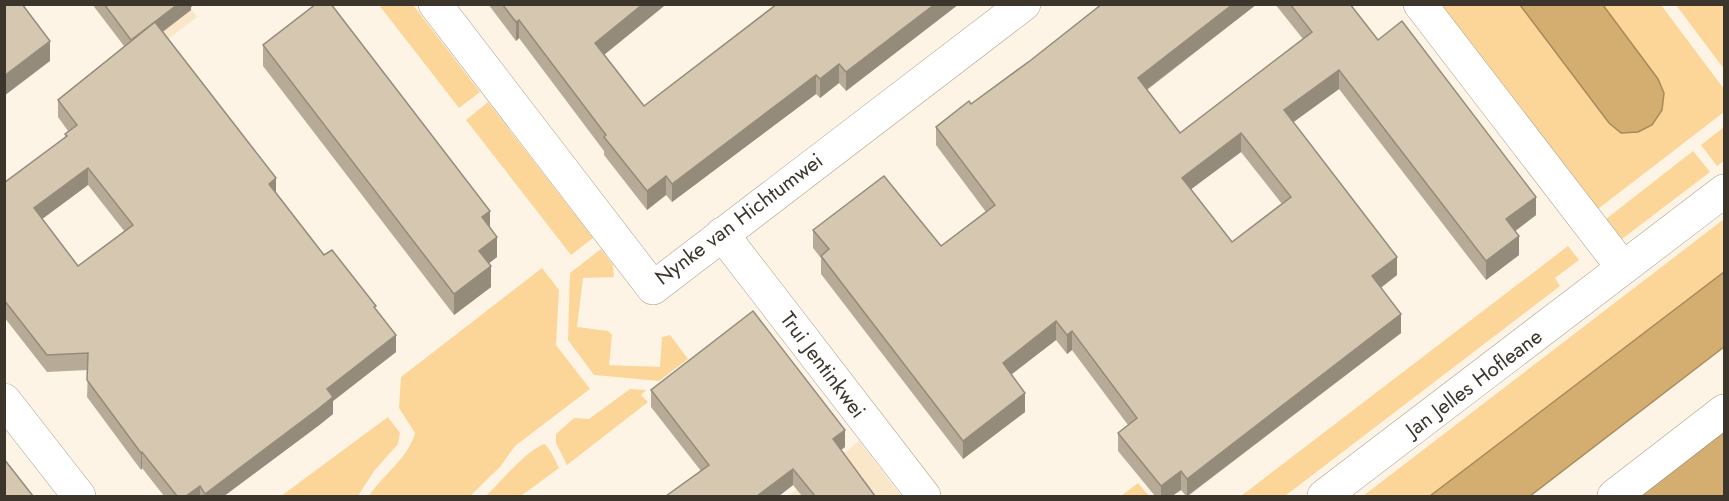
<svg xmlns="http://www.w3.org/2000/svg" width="1729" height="501" viewBox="0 0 1729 501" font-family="Jost,sans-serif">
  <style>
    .built { fill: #fae7c9 }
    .green { fill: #fcd699 }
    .water { fill: #d4ae70; stroke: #a68a5c; stroke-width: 1.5 }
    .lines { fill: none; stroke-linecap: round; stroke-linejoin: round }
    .minor-casing { stroke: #aea08a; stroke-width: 34 }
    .tertiary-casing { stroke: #aea08a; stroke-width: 34 }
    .minor { stroke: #fff; stroke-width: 33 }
    .tertiary { stroke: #fff; stroke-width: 33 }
    .wall { fill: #b7ab97; fill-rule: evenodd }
    .shaded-wall { fill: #958b7b }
    .building { fill: #d5c7b0; stroke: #958b7b; stroke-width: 1.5; fill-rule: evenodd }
    .labels { text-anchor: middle; stroke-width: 4.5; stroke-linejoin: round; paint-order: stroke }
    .street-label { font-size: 21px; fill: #3b352c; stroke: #fff }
  </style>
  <rect width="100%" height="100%" fill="#fdf4e6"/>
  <g class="built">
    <path d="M135,5H188L197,17L164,42Z"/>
    <path d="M859,441L901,496H788L848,450Z"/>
  </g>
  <g class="green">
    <path d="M379,5H413L480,92L459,108Z"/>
    <path d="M1440,5H1520L1609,123L1621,133L1658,79L1603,5H1661L1724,89V112L1598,209Z"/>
    <path d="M1676,5H1724V69Z"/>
    <path d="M488,102L593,238L571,255L466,120Z"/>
    <path d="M1724,127V161L1717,166L1701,145Z"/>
    <path d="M1693,151L1710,172L1622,239L1606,219Z"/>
    <path d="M1724,219V272L1430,496H1363Z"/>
    <path d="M1568,246L1579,260L1555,278L1560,286L1285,496H1241Z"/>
    <path d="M601,249L613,265L614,277L583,278L577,327L608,331L612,335L609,365L660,367L662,337L670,335L688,359L659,381L594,375L568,340L570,273Z"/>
    <path d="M542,268L559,290L556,345L590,389L515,446L500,467L470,496H369C383,474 408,459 415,433L399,408L401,377Z"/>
    <path d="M630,389L646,390L641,395L648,402L567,465L556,443V434L574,418L589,419Z"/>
    <path d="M388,417L400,433L398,444L374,471L358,496H281Z"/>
    <path d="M545,444L551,452L559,468L521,496H486C500,483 527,449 545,444Z"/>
    <path d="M1138,483L1149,496H1121Z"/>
  </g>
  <g class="water">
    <path d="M1520,5H1603L1658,79L1664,93L1662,110L1652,125L1638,132L1621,133L1609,123Z"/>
    <path d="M1724,272V347L1530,496H1430Z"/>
    <path d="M1724,432V494L1722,496H1641Z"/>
  </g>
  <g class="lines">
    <g class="minor-casing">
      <g id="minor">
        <path d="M435,4L653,288L1024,4"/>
        <path d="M1420,4L1623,268"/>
        <path d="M722,234L924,496"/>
        <path d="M4,400L79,496"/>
        <path d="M1614,496L1724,411"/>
      </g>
    </g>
    <g class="tertiary-casing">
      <path id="tertiary" d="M1324,496L1724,191"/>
    </g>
    <use href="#minor" class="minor"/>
    <use href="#tertiary" class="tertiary"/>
  </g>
  <g class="wall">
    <path d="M92,4H195L191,7V10L163,32L276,193L324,255L376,309L396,352L333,401V414L318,426L224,496H164L142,468L141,470L87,397L88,370L47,372L4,317V183L65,137V134L68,131L58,117V100L124,46ZM88,185L125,232L78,266L42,219Z"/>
    <path d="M488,4H664V6L604,55L644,106L777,4H959L846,91L839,83L820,98L816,94L672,202L666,195L647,210L604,155V151L519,38L516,41Z"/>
    <path d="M1102,4H1257L1147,90L1180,133L1303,39L1275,4H1350L1378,40L1536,215L1515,231L1519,255L1486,280L1339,89L1293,122L1397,275L1381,288L1401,333L1188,496H1186L1181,490L1172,496H1155L1118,451V433L1128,425L1072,350L1067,354L1056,340L1011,374L1025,412L963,459L821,274V258L813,248V230L941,246L986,212L936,145V127L971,104L1031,60ZM1241,152L1282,204L1232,242L1191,189Z"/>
    <path d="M263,45L490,228L497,257L489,263L491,287L454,315L263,66Z"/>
    <path d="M651,390L845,447L841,450L875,496H802L793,485L779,496H666L701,471L651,407Z"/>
  </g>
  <g class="shaded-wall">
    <path d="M178,4H195L191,7V10L131,55V40Z"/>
    <path d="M643,4H664V6L595,62V43Z"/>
    <path d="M935,4H959L846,91V72Z"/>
    <path d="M1233,4H1257L1138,96V78Z"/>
    <path d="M519,20V38L516,41V22Z"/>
    <path d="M50,41V61L4,96V76Z"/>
    <path d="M839,64V83L820,98V79Z"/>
    <path d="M1339,70V89L1284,129V110Z"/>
    <path d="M816,75V94L672,202V184Z"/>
    <path d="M1241,133V152L1182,196V178Z"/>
    <path d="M88,168V185L34,225V208Z"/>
    <path d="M666,176V195L647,210V191Z"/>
    <path d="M276,178V195L269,184Z"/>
    <path d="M1536,197V215L1506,238V219Z"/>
    <path d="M490,211V231L482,217Z"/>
    <path d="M1519,236V255L1486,280V261Z"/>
    <path d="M497,237V257L479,271V251Z"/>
    <path d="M1397,257V275L1372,294V276Z"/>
    <path d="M491,266V287L454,315V294Z"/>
    <path d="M1401,314V333L1187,496V479Z"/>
    <path d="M1056,321V340L1003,381V363Z"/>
    <path d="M1072,331V350L1067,354V335Z"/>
    <path d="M396,335V352L333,401V414L318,426L224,496H205V494L327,389Z"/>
    <path d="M1025,393V412L963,459V441Z"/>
    <path d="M845,430V447L833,456V439Z"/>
    <path d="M142,452V468L141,470V453Z"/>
    <path d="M793,469V485L779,496H757Z"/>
    <path d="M1181,471V490L1172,496H1161V486Z"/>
    <path d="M200,486V496H186Z"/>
  </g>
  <g class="building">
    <path d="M4,4H22L50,41L4,76Z"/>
    <path d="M104,4H178L131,40Z"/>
    <path d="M316,4H331L490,211L482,217L497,237L479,251L491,266L454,294L263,45Z"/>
    <path d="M502,4H643L595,43L644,106L777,4H935L846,72L839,64L820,79L816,75L672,184L666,176L647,191L604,137L606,135L519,20L516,22Z"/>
    <path d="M1102,4H1233L1138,78L1180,133L1312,32L1290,4H1350L1378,40L1402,21L1536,197L1506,219L1519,236L1486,261L1339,70L1284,110L1397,257L1372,276L1401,314L1187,479L1181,471L1161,486L1118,433L1137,418L1072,331L1067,335L1056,321L1003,363L1025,393L963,441L821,256L829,249L813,230L884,176L941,246L995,205L936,127L969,101L971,104L1031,60ZM1241,133L1291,197L1232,242L1182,178Z"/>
    <path d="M155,22L276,178L269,184L324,255L332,250L376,306L374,307L396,335L327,389L333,397L318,409L205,494L200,486L186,496H177L142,452L141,453L87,380L88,353L47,355L4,300V183L67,136L65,134L77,125L58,100ZM88,168L133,225L78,266L34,208Z"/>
    <path d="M753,311L845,430L833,439L875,496H815L793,469L757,496H666L709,465L651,390Z"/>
    <path d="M4,459L33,496H4Z"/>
  </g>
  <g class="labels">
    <g class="street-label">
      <text transform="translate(739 219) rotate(-37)" y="7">Nynke van Hichtumwei</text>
      <text transform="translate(823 365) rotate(53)" y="7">Trui Jentinkwei</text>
      <text transform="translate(1474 383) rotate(-37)" y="7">Jan Jelles Hofleane</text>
    </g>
  </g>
  <rect width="1729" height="501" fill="none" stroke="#3b352c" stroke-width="12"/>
</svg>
